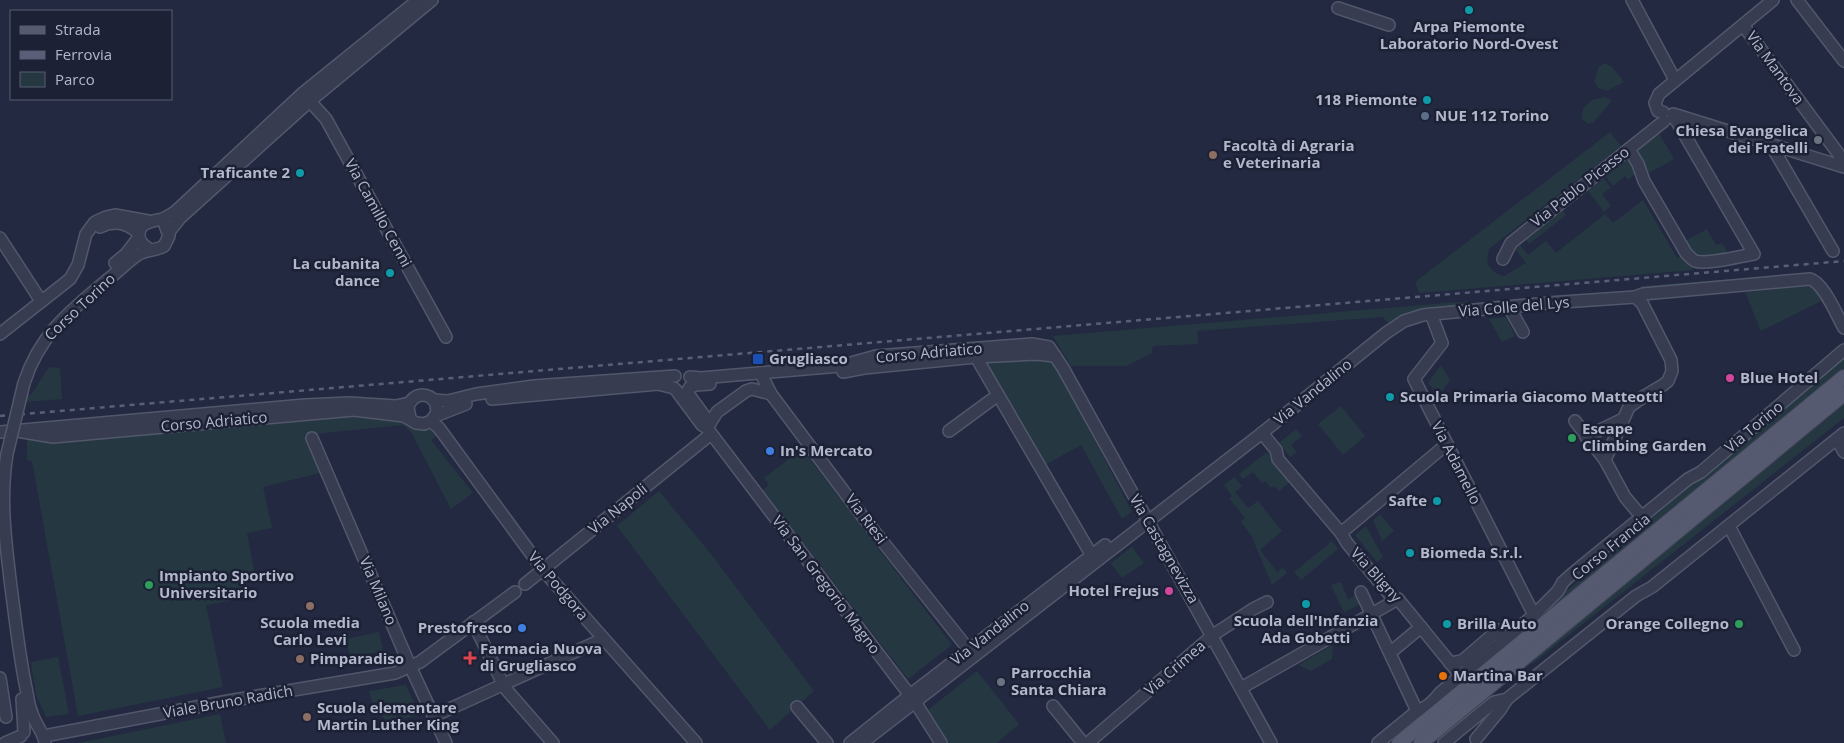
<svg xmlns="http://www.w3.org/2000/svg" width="1844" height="743" viewBox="0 0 1844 743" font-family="'Open Sans',sans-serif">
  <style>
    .green { fill: #253842 }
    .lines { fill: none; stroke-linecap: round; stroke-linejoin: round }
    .minor-casing { stroke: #52576b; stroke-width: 14 }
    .major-casing { stroke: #404559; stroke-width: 16 }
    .minor { stroke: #373c50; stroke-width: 11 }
    .major { stroke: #555a70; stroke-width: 14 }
    .rail { stroke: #595f78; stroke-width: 2.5; stroke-dasharray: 5 5; stroke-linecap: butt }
    .minor-bridge-casing { stroke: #52576b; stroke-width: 14; stroke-linecap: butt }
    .minor-bridge { stroke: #373c50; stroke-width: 11 }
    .culture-dot { fill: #0f9aa8; stroke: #1c2135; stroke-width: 2 }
    .service-dot { fill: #5c6f8a; stroke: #1c2135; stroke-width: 2 }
    .worship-dot { fill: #6b7280; stroke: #1c2135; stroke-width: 2 }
    .education-dot { fill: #8d6e63; stroke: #1c2135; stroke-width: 2 }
    .transit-dot { fill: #1a4fb4; stroke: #1c2135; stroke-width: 2 }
    .hotel-dot { fill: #d1479c; stroke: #1c2135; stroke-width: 2 }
    .leisure-dot { fill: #2e9e5b; stroke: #1c2135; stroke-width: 2 }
    .shop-dot { fill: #3f7fe0; stroke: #1c2135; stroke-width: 2 }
    .health-dot { fill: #e0444e; stroke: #1c2135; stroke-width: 2 }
    .food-dot { fill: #e8710a; stroke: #1c2135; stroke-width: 2 }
    .labels { text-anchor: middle; stroke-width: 5; stroke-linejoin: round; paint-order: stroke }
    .poi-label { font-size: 15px; font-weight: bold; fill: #b3b7cb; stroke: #1c2135; text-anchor: start }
    .street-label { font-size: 15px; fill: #b3b7cb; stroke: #1c2135 }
  </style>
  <rect width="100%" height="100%" fill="#232941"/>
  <g class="green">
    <path d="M1605,63L1612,67L1624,82L1607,91L1598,88L1594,81L1599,66Z"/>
    <path d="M1604,97L1612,100L1594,122L1588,124L1582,119L1583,108L1592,100Z"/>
    <path d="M1610,132L1621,146L1490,248C1483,262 1490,273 1504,276L1526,263L1515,249L1520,245L1528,255L1546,241L1556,253L1605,214L1613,223L1643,200L1677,258L1684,254L1693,270L1419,293L1415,282Z"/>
    <path d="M1659,133L1674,159L1649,173L1638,154L1639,149Z"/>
    <path d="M1628,159L1636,173L1628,180L1625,176L1613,186L1606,177Z"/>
    <path d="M1604,179L1611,188L1602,194L1611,206L1604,212L1588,191Z"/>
    <path d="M1563,211L1566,215L1529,244L1526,240Z"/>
    <path d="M1707,229L1716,245L1722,243L1728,253L1716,254L1715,258L1698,259L1684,242Z"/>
    <path d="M1815,273L1823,285L1819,280L1641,289V286Z"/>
    <path d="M1813,286L1821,301L1761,331L1745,292Z"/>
    <path d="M1458,302L1483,304L1410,312L1391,326L1383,317L1197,331L1198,344L1154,346L1152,348V353L1126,366H1071L1053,336Z"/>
    <path d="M1506,317L1515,336L1502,342L1489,319Z"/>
    <path d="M1844,355V368L1529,626L1537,616Z"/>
    <path d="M1035,356L1048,360L1058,370L1132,512L1122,519L1081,445L1043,466L982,361Z"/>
    <path d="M1441,365L1450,380L1439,395L1428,383Z"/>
    <path d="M49,367L60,368L62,399L25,402L27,396L31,395Z"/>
    <path d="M1844,401V418L1532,664L1530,659Z"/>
    <path d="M1341,406L1365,436L1343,455L1318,424Z"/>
    <path d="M375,413L432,429L438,435L431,440L473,493L451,509L411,432L403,425L304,435L320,473L263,487L272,528L247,533L254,570L234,600L206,605L223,687L78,716L32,461L27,460V437Z"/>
    <path d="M1296,429L1302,436L1291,445L1297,452L1290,457L1279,443Z"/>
    <path d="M802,449L952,645L908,679L763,490L769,485L764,478Z"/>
    <path d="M1267,452L1290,482L1279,491L1275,486L1271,488L1265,481L1262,483L1253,472L1243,479L1239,474Z"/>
    <path d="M1234,477L1242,486L1235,492L1248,508L1258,501L1282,531L1260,550L1277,572L1283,568L1287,573L1272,585L1251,535L1241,522L1245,518L1229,498L1232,496L1224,485Z"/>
    <path d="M659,491L711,554L814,691L770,730L617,526Z"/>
    <path d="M1380,514L1394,531L1382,541L1373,520Z"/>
    <path d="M1366,526L1383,557L1377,562L1355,535Z"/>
    <path d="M1332,541L1338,549L1301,580L1294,572Z"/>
    <path d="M1132,547L1144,563L1122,578L1111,563Z"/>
    <path d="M1341,582L1348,599L1359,594L1363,603L1344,612L1331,585Z"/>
    <path d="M379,632L383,651L350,657L346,639Z"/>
    <path d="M1333,645L1332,659L1311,671L1298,665Z"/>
    <path d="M58,657L69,714L46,717L36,695L31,662Z"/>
    <path d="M977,671L1019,724L997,743H949L928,710Z"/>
    <path d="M406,685L419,715L388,722L374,709L369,691Z"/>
    <path d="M220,714L226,743H79Z"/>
  </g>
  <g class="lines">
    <g class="minor-casing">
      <g id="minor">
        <path d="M1632,0L1675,80"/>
        <path d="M1797,0L1844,61"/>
        <path d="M1338,8L1389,25"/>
        <path d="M1743,25L1843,160"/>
        <path d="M305,96L326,119L446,337"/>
        <path d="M1663,112L1658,111L1655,103L1659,94L1773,0"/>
        <path d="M1673,114L1844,167"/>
        <path d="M1771,145L1833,251"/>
        <path d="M1629,149L1638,164L1644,181L1686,253C1689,256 1691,259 1695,261C1707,265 1741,256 1754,254L1676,120L1673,118"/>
        <path d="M100,227C114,220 128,223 139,234"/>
        <path d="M169,232L180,218L310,101L432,0"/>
        <path d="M0,238L41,301"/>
        <path d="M149,249C144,246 140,243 139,237C137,225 148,222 157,220C163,220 170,215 175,212L303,93L418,0"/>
        <path d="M1503,259L1511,243L1664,121"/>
        <path d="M115,263L126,254L139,237"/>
        <path d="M1509,307L1523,332"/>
        <path d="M1431,314L1442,343L1414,379L1534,615"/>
        <path d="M0,334L70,279L78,265L86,234L95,222L106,217L115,215L148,221"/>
        <path d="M976,357L1095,561"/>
        <path d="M843,372L864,368L976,357L1036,354L1055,356"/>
        <path d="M690,377L701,378L840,366L876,356L1032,344L1049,347L1063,368L1271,743"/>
        <path d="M763,378L771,394L863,517L973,655"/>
        <path d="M24,383C40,334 69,312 107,280C118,272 127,262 139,254C148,249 156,251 164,246L169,236L165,225"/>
        <path d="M690,387L696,385L710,384"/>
        <path d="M676,390L702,425L707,428L708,421L689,395L688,390"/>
        <path d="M771,394L752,389L746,391L717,412L707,428L915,702L941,743"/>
        <path d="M492,399L658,384L674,388"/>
        <path d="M433,400L448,401L476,394L534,386L675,376"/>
        <path d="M435,416L466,404"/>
        <path d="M431,421L439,428L543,570L696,743"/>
        <path d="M1575,421L1605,460L1625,497L1641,516"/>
        <path d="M17,431L53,437L354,410L404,416L416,423L424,424L431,421L437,413L436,403C427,391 413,393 408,407L410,418"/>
        <path d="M949,431L998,395"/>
        <path d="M0,432L305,405L349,403L396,406L409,403"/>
        <path d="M1262,433L1276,450L1278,459L1341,533L1347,543L1390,595L1398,599L1465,681"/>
        <path d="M1586,437L1623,419"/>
        <path d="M312,438L410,666L446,743"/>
        <path d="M1837,439L1844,452"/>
        <path d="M7,454C0,496 5,537 10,579C15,617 19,656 27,693C28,701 30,709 33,716C36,725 44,733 45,743"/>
        <path d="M1605,460L1629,407L1643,397L1663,385L1668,381L1672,371L1671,360L1642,303L1635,297"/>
        <path d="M1729,526L1794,650"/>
        <path d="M1341,533L1447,444"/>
        <path d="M525,584L711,434"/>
        <path d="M1361,592L1417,711"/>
        <path d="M473,622L505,688L553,743"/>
        <path d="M1391,652L1421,627"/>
        <path d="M1450,663L1462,661L1498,630L1505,639"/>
        <path d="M0,678L6,717"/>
        <path d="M1241,688L1398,599"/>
        <path d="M22,699L24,732"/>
        <path d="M1053,706L1083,743"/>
        <path d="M797,707L827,743"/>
        <path d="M434,716L603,639"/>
        <path d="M44,736L228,701L395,673L420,662L515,592"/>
        <path d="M1476,739L1500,710L1507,699"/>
        <path d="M5,743L21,736"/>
        <path d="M850,743L910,695L1105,545"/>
        <path d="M862,743L1262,433L1386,333L1404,321L1423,315L1548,303L1635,297L1643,294L1810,279C1824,283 1837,316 1844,328"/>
        <path d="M1088,743L1213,635L1253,609L1267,602"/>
        <path d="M1378,743L1417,711C1426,708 1434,701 1440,693L1534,615L1558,591L1563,582L1572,574L1688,479L1701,472L1844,350"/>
        <path d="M1444,743L1494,702L1507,699L1636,596L1652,587L1844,433"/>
      </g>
    </g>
    <g class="major-casing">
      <g id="major">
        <path d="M1399,743L1844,377"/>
        <path d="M1421,743L1844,394"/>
      </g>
    </g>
    <use href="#minor" class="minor"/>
    <use href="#major" class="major"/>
    <path class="rail" d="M0,416L1844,261"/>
    <g class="minor-bridge-casing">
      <path id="minor-bridge" d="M7,454L24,383"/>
    </g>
    <use href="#minor-bridge" class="minor-bridge"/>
  </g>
  <g class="culture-dot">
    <circle cx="1469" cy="10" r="5"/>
    <circle cx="1427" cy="100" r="5"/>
    <circle cx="300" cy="173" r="5"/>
    <circle cx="390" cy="273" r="5"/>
    <circle cx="1390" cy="397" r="5"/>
    <circle cx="1437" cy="501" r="5"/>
    <circle cx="1410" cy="553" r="5"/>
    <circle cx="1306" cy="604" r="5"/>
    <circle cx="1447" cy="624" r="5"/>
  </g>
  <circle class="service-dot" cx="1425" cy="116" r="5"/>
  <g class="worship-dot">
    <circle cx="1818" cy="140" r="5"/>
    <circle cx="1001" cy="682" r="5"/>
  </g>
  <g class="education-dot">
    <circle cx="1213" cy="155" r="5"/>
    <circle cx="310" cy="606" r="5"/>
    <circle cx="300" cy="659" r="5"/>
    <circle cx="307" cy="717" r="5"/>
  </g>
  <rect class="transit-dot" x="752" y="353" width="12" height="12" rx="2.5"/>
  <g class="hotel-dot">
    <circle cx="1730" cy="378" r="5"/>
    <circle cx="1169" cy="591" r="5"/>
  </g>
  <g class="leisure-dot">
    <circle cx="1572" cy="438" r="5"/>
    <circle cx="149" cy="585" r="5"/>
    <circle cx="1739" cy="624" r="5"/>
  </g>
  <g class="shop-dot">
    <circle cx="770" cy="451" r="5"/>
    <circle cx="522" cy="628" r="5"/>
  </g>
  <path class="health-dot" d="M467.5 650.5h5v5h5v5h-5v5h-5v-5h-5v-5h5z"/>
  <circle class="food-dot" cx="1443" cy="676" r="5"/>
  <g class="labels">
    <g class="poi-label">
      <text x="1469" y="32" text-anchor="middle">Arpa Piemonte<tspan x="1469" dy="17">Laboratorio Nord-Ovest</tspan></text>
      <text x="1417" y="105" text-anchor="end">118 Piemonte</text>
      <text x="1435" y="121">NUE 112 Torino</text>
      <text x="1808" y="136" text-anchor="end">Chiesa Evangelica<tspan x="1808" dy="17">dei Fratelli</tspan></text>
      <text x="1223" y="151">Facoltà di Agraria<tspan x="1223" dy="17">e Veterinaria</tspan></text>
      <text x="290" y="178" text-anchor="end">Traficante 2</text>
      <text x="380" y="269" text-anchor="end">La cubanita<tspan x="380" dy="17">dance</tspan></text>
      <text x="769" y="364">Grugliasco</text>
      <text x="1740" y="383">Blue Hotel</text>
      <text x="1400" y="402">Scuola Primaria Giacomo Matteotti</text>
      <text x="1582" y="434">Escape<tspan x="1582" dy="17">Climbing Garden</tspan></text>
      <text x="780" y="456">In's Mercato</text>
      <text x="1427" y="506" text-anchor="end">Safte</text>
      <text x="1420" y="558">Biomeda S.r.l.</text>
      <text x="159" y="581">Impianto Sportivo<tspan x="159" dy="17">Universitario</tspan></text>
      <text x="1159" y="596" text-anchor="end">Hotel Frejus</text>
      <text x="1306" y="626" text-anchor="middle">Scuola dell'Infanzia<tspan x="1306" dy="17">Ada Gobetti</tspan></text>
      <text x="310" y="628" text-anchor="middle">Scuola media<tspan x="310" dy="17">Carlo Levi</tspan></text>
      <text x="1457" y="629">Brilla Auto</text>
      <text x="1729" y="629" text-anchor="end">Orange Collegno</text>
      <text x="512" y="633" text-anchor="end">Prestofresco</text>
      <text x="480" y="654">Farmacia Nuova<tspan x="480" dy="17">di Grugliasco</tspan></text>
      <text x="310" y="664">Pimparadiso</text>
      <text x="1011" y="678">Parrocchia<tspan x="1011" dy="17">Santa Chiara</tspan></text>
      <text x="1453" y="681">Martina Bar</text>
      <text x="317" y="713">Scuola elementare<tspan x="317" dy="17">Martin Luther King</tspan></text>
    </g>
    <g class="street-label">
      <text transform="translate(1775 68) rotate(54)" y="5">Via Mantova</text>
      <text transform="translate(1580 187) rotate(-38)" y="5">Via Pablo Picasso</text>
      <text transform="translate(378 213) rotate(61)" y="5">Via Camillo Cenni</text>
      <text transform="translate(80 307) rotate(-43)" y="5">Corso Torino</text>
      <text transform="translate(1514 307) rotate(-5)" y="5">Via Colle del Lys</text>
      <text transform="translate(929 353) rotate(-5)" y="5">Corso Adriatico</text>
      <text transform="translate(1313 392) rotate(-39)" y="5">Via Vandalino</text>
      <text transform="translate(214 422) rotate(-5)" y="5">Corso Adriatico</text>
      <text transform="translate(1754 427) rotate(-40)" y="5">Via Torino</text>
      <text transform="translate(1456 463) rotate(63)" y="5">Via Adamello</text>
      <text transform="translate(618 509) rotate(-39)" y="5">Via Napoli</text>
      <text transform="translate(866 519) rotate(53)" y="5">Via Riesi</text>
      <text transform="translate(1611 547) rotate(-39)" y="5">Corso Francia</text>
      <text transform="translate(1164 549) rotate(60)" y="5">Via Castagnevizza</text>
      <text transform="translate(1376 575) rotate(48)" y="5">Via Bligny</text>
      <text transform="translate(826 585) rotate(53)" y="5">Via San Gregorio Magno</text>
      <text transform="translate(558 586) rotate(50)" y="5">Via Podgora</text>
      <text transform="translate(378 591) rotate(67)" y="5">Via Milano</text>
      <text transform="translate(990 633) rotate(-38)" y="5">Via Vandalino</text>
      <text transform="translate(1175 668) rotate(-41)" y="5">Via Crimea</text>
      <text transform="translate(228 702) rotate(-10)" y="5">Viale Bruno Radich</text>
    </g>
  </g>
  <rect x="10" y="10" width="162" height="90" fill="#1c2135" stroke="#585d71"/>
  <rect x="20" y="26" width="25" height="8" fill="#555a70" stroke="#585d71"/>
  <text x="55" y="35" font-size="15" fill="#b3b7cb">Strada</text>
  <rect x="20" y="51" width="25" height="8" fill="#595f78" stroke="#585d71"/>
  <text x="55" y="60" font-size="15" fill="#b3b7cb">Ferrovia</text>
  <rect x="20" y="72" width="25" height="15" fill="#253842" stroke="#585d71"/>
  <text x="55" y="85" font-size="15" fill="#b3b7cb">Parco</text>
</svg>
